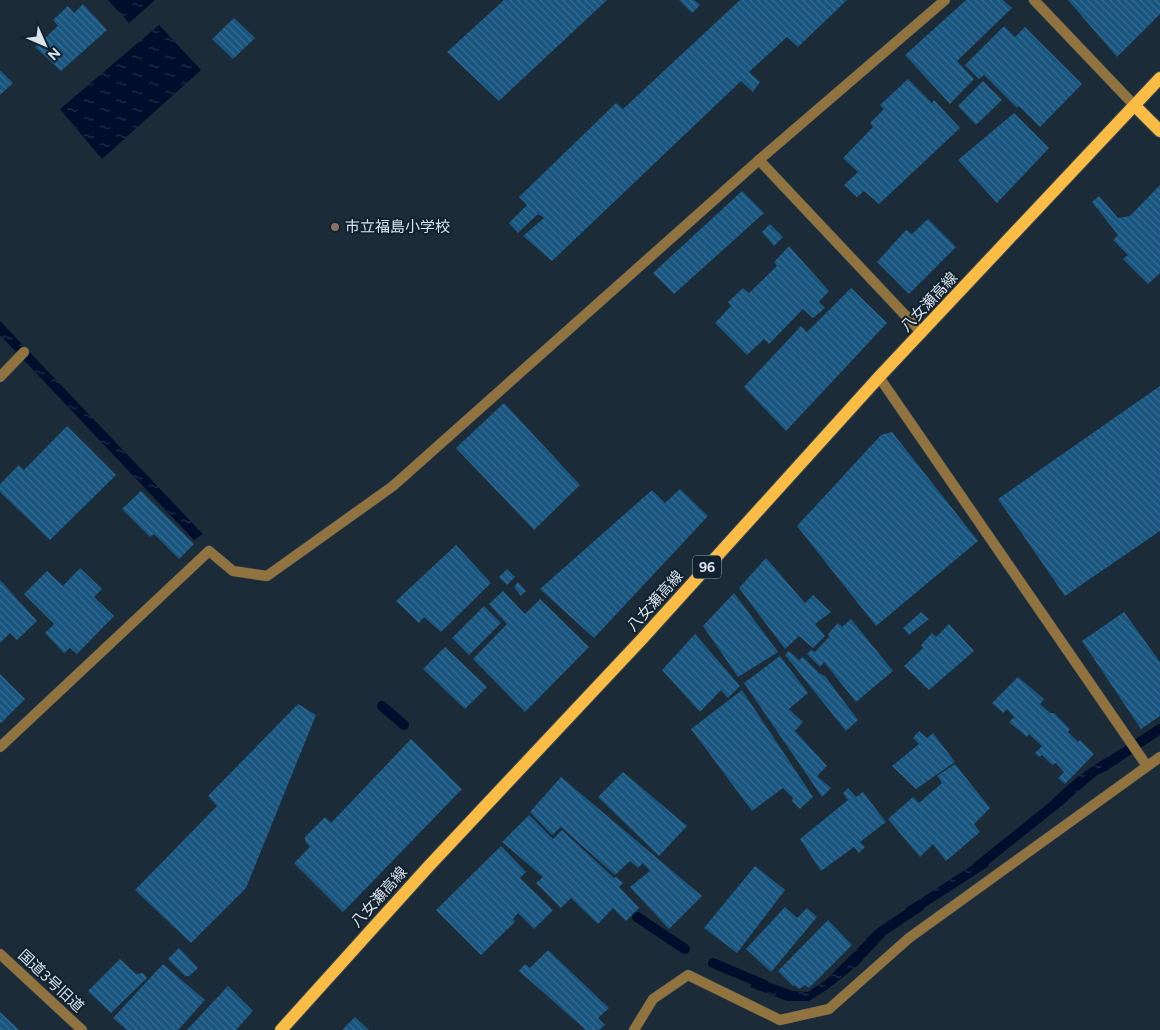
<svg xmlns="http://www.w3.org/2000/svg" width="1160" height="1030" viewBox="0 0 1160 1030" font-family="Figtree,'Noto Sans JP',sans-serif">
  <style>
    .water { fill: url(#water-ripples) }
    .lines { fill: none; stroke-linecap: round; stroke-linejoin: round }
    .stream { stroke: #000e2c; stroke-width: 10 }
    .building { fill: url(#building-back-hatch) }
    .minor-casing { stroke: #394855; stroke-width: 11 }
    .tertiary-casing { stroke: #394855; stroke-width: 11 }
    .primary-casing { stroke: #394855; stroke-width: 14 }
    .minor { stroke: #90733f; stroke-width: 10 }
    .tertiary { stroke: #90733f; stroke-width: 10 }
    .primary { stroke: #fabc45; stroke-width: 12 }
    .education-dot { fill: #8d6e63; stroke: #11212e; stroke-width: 2 }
    .labels { text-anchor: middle; stroke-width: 4; stroke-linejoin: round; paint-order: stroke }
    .shield { fill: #11212e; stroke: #9da9b3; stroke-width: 1 }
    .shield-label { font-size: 14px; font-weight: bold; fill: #d9e3ec }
    .poi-label { font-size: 15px; fill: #d9e3ec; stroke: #11212e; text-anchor: start }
    .street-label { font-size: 15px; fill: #d9e3ec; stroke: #11212e }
  </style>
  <defs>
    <pattern id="water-ripples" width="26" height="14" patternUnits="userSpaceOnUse" patternTransform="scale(1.25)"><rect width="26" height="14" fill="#000e2c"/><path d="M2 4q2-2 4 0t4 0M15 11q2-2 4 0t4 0" fill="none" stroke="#25314b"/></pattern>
    <pattern id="building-back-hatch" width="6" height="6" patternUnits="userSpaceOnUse" patternTransform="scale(1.25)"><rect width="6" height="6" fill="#18557f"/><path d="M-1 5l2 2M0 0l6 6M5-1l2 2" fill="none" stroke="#396d91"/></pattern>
  </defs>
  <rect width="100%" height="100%" fill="#1b2b38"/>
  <g class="water">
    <path d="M108,0H155L129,23Z"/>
    <path d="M159,25L201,70L102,159L60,109Z"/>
    <path d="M0,321L203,534L194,540L0,335Z"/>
    <path d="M1115,753L1120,757L1108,770L1097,775L1056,810L1051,801C1070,782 1091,765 1115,753Z"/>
    <path d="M985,857L989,866L913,915L906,908Z"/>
    <path d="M877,929L885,936L858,965L828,989L809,1001H787L750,987L756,978L793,991L808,992L827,979Z"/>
  </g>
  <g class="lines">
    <g class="stream">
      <path d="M382,706L404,725"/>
      <path d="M1109,763L1160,729"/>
      <path d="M977,867L1063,798"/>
      <path d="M637,917L685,949"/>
      <path d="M871,941L881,932L920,906"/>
      <path d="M713,963L765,985"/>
    </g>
  </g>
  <g class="building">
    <path d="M504,0H607L499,101L447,52Z"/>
    <path d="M679,0H694L700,5L692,13Z"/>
    <path d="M740,0H847L798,47L787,37L749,72L760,82L753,92L741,81L552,261L523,236L544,218L538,214L518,233L509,223L527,205L519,197L616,103L623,109Z"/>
    <path d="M966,0H1003L1012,8L957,61L974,79L950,104L905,55Z"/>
    <path d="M1068,0H1160V14L1117,57Z"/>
    <path d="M83,4L107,30L61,71L35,47L58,26L53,20L68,6L74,13Z"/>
    <path d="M234,18L255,38L233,59L212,39Z"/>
    <path d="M1004,26L1015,37L1025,27L1082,84L1040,127L1019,106L1017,108L984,75L979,79L965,65Z"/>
    <path d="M0,70L13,83L0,95Z"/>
    <path d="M908,79L932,103L934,100L960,128L879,204L864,191L857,197L844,185L858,172L843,158L873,127L870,123L884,109L880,105Z"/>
    <path d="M983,81L1002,100L976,125L958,106Z"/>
    <path d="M1014,113L1049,148L997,203L958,160Z"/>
    <path d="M1160,185V273L1148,284L1123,259L1128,255L1113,240L1118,235L1092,202L1099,196L1118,218L1130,216Z"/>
    <path d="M742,191L764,213L674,294L653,273Z"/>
    <path d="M928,219L956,247L909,294L877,262L906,230L912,234Z"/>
    <path d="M770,224L783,237L774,246L762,232Z"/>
    <path d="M789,246L829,291L819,302L825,308L813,318L803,309L769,344L764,339L747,355L715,323L731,306L728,302L743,288L749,293L777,266L774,262Z"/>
    <path d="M851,288L887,323L786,431L744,387L801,326L807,332Z"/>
    <path d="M1160,386V531L1065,596L998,499Z"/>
    <path d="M504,403L580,485L534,530L456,448Z"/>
    <path d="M67,426L116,475L50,540L0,492V484L19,465L24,470Z"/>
    <path d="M892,432L978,541L876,626L797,526L881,435Z"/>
    <path d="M680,489L708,516L594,638L540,589L652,490L665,503Z"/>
    <path d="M141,491L194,544L179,559L154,534L150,537L122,509Z"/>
    <path d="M456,545L491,583L441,632L424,617L419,623L396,601Z"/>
    <path d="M766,558L805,603L813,595L831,612L815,624L825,636L813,648L799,636L785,649L739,588Z"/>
    <path d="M80,568L102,589L94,597L114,616L77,654L70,648L64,653L45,633L54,624L24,594L47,571L63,586Z"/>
    <path d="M507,569L515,577L507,585L499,577Z"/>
    <path d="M0,580L37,621L17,640L10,633L0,643Z"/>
    <path d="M518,582L526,591L521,596L514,587Z"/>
    <path d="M503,591L525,614L540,599L589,647L525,712L473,659L507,624L489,604Z"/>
    <path d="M734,593L778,652L738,677L703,626Z"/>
    <path d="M484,606L501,623L469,655L452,638Z"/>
    <path d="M921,612L929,619L909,635L903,628Z"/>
    <path d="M1124,612L1160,662V716L1141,729L1082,641Z"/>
    <path d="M851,619L893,671L856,702L824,662L820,667L807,654L811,650L815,652L829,637L828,634L838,623L842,627Z"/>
    <path d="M949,624L974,651L929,690L904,666L923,648L921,645L932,633L936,637Z"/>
    <path d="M695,634L740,686L728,698L721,690L700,712L662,670Z"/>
    <path d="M445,647L487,687L465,709L423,669Z"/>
    <path d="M789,651L799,660L803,657L819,673L825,676L858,720L846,731L785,655Z"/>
    <path d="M780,656L808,693L789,709L803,722L795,731L827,766L817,776L831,788L822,797L744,683Z"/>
    <path d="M0,674L25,699L1,723L0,722Z"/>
    <path d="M1018,677L1044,699L1040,704L1050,713H1054L1070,729L1068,732L1078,742L1080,740L1094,754L1065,784L1058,778L1064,772L1056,763L1052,765L1042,755L1039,757L1035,753L1042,746L1029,734L1027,737L1009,722L1014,717L1007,709L1003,713L992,703Z"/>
    <path d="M742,690L813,797L800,809L792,801L793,798L783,788L752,811L691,729Z"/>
    <path d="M298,704L316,715L246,888L191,943L135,890L217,806L208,796Z"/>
    <path d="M919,731L927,738L933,733L955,762L916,789L892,766L919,744L913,738Z"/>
    <path d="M411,739L462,789L343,912L294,863L310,847L305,841V837L325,817L331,823Z"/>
    <path d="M955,764L990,808L974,824L980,832L946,861L933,844L920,857L888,819L913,797L919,803L942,783L937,776Z"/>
    <path d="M623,772L687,826L659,856L598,797Z"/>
    <path d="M561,777L702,896L669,929L630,887L650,871L643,863L638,868L630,861L615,875L561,827L552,835L530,812Z"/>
    <path d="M848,788L856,797L863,792L886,822L860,842L865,847L859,853L854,847L821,871L800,839L848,800L843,793Z"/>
    <path d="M529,815L553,839L562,830L614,878L616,877L623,883L619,887L639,908L626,921L613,908L598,924L571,898L561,908L536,883L543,877L502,842Z"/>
    <path d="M501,846L526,872L520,878L553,910L534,929L518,913L513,919L515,922L481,955L436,910Z"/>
    <path d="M755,866L785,890L737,953L704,928Z"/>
    <path d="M785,907L797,918L807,908L817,917L771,972L746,949Z"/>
    <path d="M828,920L852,945L809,988L805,985L799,989L795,985L793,986L778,971Z"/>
    <path d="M179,948L198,968L189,976H185L168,959Z"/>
    <path d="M548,950L609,1008L598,1018L605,1025L599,1030H586L519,971L525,964L530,968Z"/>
    <path d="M120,959L136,974L143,973L147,978L111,1013L88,991Z"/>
    <path d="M163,964L205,1000L178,1030H127L113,1018Z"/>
    <path d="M228,986L253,1011L236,1030H187Z"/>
    <path d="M0,1012L19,1030H0Z"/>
    <path d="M355,1017L369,1030H342Z"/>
  </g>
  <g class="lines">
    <g class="minor-casing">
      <g id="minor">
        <path d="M759,160L922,333"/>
        <path d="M0,377L24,352"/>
        <path d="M879,377L1147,766"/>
        <path d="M0,747L209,551L233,571L267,576L393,486L759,160L945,0"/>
        <path d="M634,1030L653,999L688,975L780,1020L829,1009L909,938L1160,757"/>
      </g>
    </g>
    <g class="tertiary-casing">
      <g id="tertiary">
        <path d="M1034,0L1135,106"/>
        <path d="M0,954L82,1030"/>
      </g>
    </g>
    <g class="primary-casing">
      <g id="primary">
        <path d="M1135,106L1160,131"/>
        <path d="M281,1030L428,867L642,639L879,377L1160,78"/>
      </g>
    </g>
    <use href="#minor" class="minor"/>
    <use href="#tertiary" class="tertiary"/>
    <use href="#primary" class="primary"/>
  </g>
  <circle class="education-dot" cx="335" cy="227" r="5"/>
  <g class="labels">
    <rect class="shield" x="693" y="555.5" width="28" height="23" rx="4"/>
    <g class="shield-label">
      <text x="707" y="572">96</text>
    </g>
    <g class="poi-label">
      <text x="345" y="232">市立福島小学校</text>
    </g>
    <g class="street-label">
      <text transform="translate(929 302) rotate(-47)" y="5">八女瀬高線</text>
      <text transform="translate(655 601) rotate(-48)" y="5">八女瀬高線</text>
      <text transform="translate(379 897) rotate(-48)" y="5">八女瀬高線</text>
      <text transform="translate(51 981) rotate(43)" y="5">国道3号旧道</text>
    </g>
  </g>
  <g transform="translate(45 45) rotate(135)" stroke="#11212e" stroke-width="4" paint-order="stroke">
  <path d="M0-4L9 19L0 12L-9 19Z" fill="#d9e3ec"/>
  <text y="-8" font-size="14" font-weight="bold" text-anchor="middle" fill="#d9e3ec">N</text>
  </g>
</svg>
